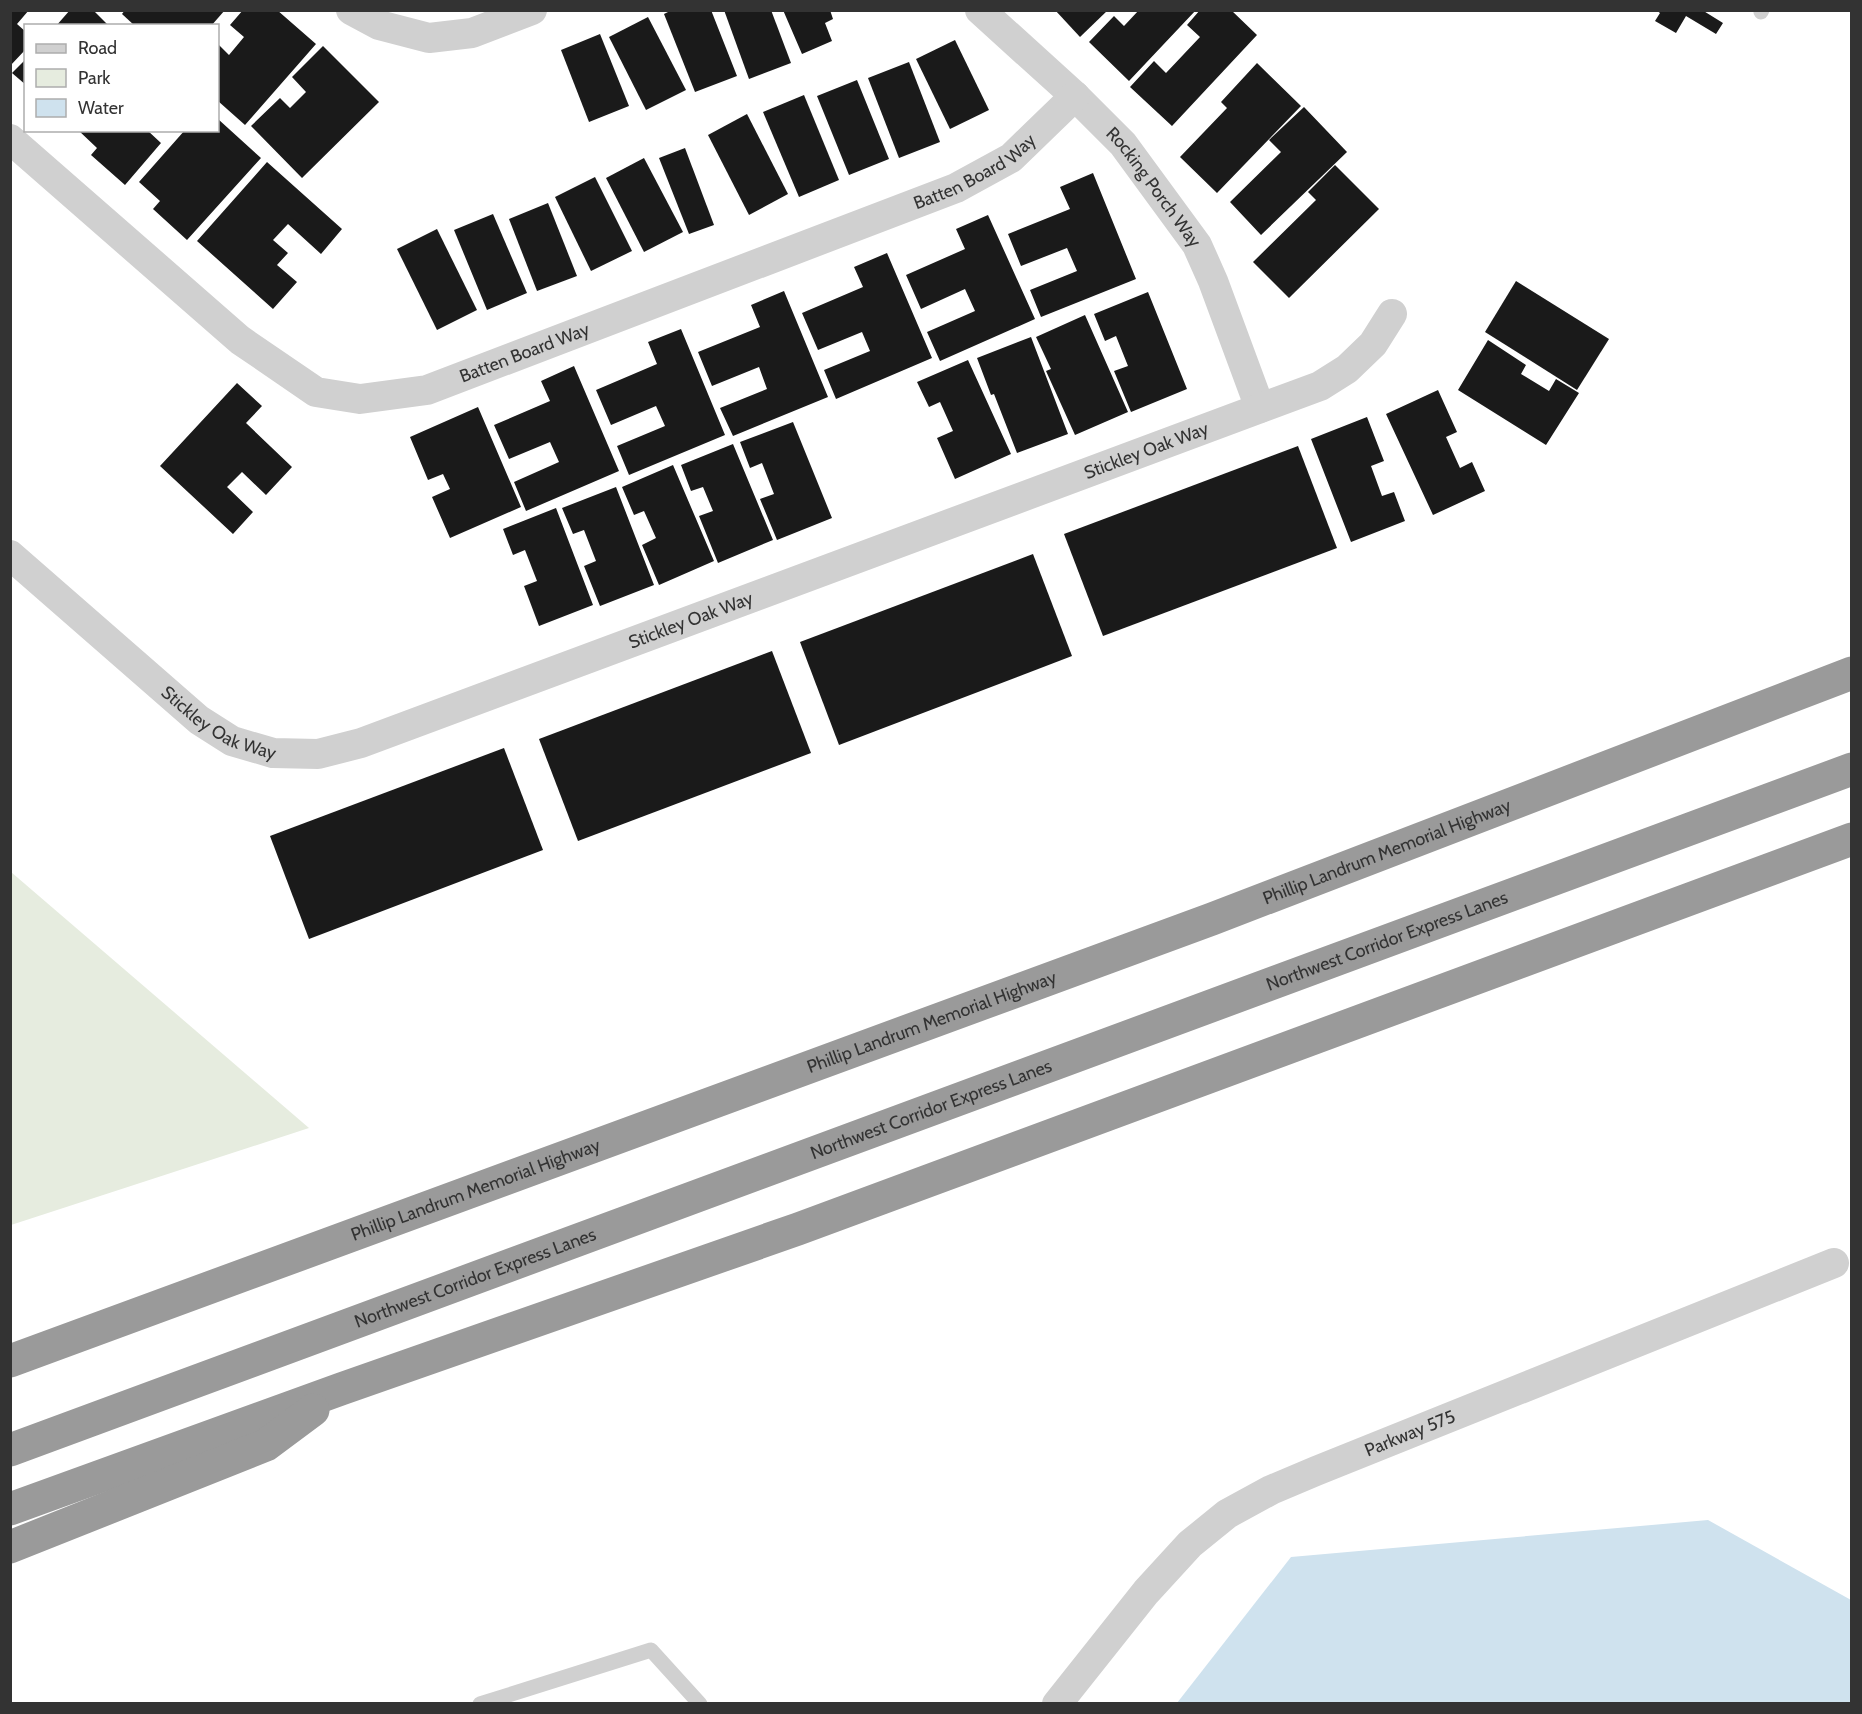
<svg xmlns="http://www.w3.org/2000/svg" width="1862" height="1714" viewBox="0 0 1862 1714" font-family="Cabin,sans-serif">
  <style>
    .green { fill: #e6ecdf }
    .water { fill: #cfe2ee }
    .building { fill: #1a1a1a }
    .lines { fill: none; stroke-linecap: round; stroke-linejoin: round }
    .service { stroke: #d0d0d0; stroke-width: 15 }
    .minor { stroke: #d0d0d0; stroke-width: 30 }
    .motorway { stroke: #9a9a9a; stroke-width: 33 }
    .labels { text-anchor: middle; stroke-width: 6; stroke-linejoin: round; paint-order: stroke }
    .street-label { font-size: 18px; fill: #333; stroke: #fff }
  </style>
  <rect width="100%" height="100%" fill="#fff"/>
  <path class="green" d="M10,872H11L309,1128L11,1225Z"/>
  <path class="water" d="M1708,1520L1851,1600V1703H1177L1291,1557Z"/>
  <g class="building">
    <path d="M10,10H29L17,24L26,32V49L10,66Z"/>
    <path d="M70,10H93L109,26H56Z"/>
    <path d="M125,10H225L211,26H135L122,14Z"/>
    <path d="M243,10H277L316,44L245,125L218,101V44L229,55L244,37L230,25Z"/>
    <path d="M672,10H711L737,76L695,92L664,14Z"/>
    <path d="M724,10H771L791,63L749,79Z"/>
    <path d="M783,10H830L833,19L825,23L832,41L802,54Z"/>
    <path d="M1055,10H1108L1080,37Z"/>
    <path d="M1139,10H1196L1129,81L1089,42L1114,16L1124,26Z"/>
    <path d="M1200,10H1231L1257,35L1172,126L1130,87L1154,61L1166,73L1200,37L1187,25Z"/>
    <path d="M1656,10H1702L1723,23L1716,34L1686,16L1676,33L1655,21L1660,13Z"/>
    <path d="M648,17L686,90L646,110L609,37Z"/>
    <path d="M600,34L629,106L589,122L561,50Z"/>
    <path d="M955,40L989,110L950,129L916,59Z"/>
    <path d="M323,46L379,102L302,178L251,126L280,98L290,108L306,92L292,77Z"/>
    <path d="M26,59V85L12,73Z"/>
    <path d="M909,62L940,142L899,158L868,78Z"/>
    <path d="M1257,63L1301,106L1217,193L1180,157L1227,108L1221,102Z"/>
    <path d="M857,80L889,159L849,175L817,96Z"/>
    <path d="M804,95L839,180L799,197L763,112Z"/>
    <path d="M1304,107L1347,152L1261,235L1230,202L1281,152L1269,140Z"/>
    <path d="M747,114L788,194L749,215L708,135Z"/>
    <path d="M218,119L261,158L187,240L153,209L160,201L139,182L185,130H218Z"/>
    <path d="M78,130H147L161,143L125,185L91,155L97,148Z"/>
    <path d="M685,148L714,225L689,234L659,158Z"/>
    <path d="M644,158L683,232L644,252L606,178Z"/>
    <path d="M267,162L342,229L321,254L288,224L273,240L288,253L277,265L297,282L273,309L197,241Z"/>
    <path d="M1335,165L1379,209L1289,298L1253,262L1316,200L1308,192Z"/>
    <path d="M1093,173L1136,279L1041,317L1030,290L1077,271L1067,248L1021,266L1008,234L1070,209L1060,187Z"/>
    <path d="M595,177L632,251L591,271L555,197Z"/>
    <path d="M548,203L577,276L537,291L509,219Z"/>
    <path d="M493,214L527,293L487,310L454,230Z"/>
    <path d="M988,215L1035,319L940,361L927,332L975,311L965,289L921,309L906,275L965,249L956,229Z"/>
    <path d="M437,229L477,310L437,330L397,249Z"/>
    <path d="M887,253L932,358L836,399L824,370L870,351L862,332L818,350L802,313L863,287L854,267Z"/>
    <path d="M1516,281L1609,339L1577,390L1485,332Z"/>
    <path d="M784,291L828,397L733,436L720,408L767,389L759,367L712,386L698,352L760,327L751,305Z"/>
    <path d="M1148,292L1187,389L1131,412L1114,371L1128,366L1116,336L1105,341L1094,314Z"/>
    <path d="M1085,315L1128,412L1075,435L1046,371L1051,369L1036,337Z"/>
    <path d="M681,329L725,435L629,475L617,446L665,426L656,406L611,425L596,390L657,364L648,342Z"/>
    <path d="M1031,337L1068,434L1017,453L994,394L991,395L977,358Z"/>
    <path d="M1488,340L1526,365L1521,374L1549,391L1556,379L1579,393L1546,445L1458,390Z"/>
    <path d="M968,360L1011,454L955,479L937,438L953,431L940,402L929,407L917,382Z"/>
    <path d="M574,366L619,471L526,511L514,482L559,462L550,442L509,459L494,425L550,401L541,381Z"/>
    <path d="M237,383L262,406L246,423L292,467L266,495L242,472L227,487L253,512L233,534L160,466Z"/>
    <path d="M1438,390L1457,432L1446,437L1460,468L1472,462L1485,491L1433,515L1386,414Z"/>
    <path d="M478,407L521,507L450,538L432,497L450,489L443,474L428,480L410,437Z"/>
    <path d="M1367,417L1384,461L1371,466L1382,496L1394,492L1405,521L1351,542L1311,439Z"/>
    <path d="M793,422L832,518L777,540L760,499L774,494L762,463L750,468L740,442Z"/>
    <path d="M733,444L773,540L718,563L699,516L713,511L703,487L691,491L681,465Z"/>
    <path d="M1298,446L1337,548L1103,636L1064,534Z"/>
    <path d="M673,465L714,561L659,585L642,545L656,538L644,511L634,515L622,487Z"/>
    <path d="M616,487L654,585L600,606L584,566L596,561L584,530L573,534L562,508Z"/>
    <path d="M556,508L593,605L539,626L524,586L537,581L525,550L513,555L503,529Z"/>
    <path d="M1033,554L1072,656L839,745L800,642Z"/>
    <path d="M772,651L811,753L578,841L539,739Z"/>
    <path d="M504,748L543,850L309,939L270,836Z"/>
  </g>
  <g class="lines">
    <g class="service">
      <path d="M1761,12L1762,10"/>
      <path d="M480,1704L651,1650L700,1704"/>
    </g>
    <g class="minor">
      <path d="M351,10L379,25L429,38L472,33L532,10"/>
      <path id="s1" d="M980,10L1075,96L1123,144L1197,245L1213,281L1260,408"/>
      <path id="s2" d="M10,139L240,340L316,392L360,399L427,390L956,188L1011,158L1075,96"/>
      <path id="s3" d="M10,555L199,720L232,741L273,753L318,754L361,743L1320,386L1347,369L1373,344L1392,314"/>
      <path id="s4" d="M1057,1704L1146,1592L1190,1544L1227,1514L1271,1490L1316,1471L1834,1263"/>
    </g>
    <g class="motorway">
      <path id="s5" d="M10,1361L1212,919L1852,673"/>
      <path id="s6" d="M10,1450L1852,769"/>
      <path d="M10,1509L341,1389L798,1229L1852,839"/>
      <path d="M10,1547L266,1445L313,1410"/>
    </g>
  </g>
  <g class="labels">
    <g class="street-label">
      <text dy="6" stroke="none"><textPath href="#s2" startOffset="1100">Batten Board Way</textPath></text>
      <text dy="6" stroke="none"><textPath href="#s1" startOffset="249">Rocking Porch Way</textPath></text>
      <text dy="6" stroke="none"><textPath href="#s2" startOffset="614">Batten Board Way</textPath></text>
      <text dy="6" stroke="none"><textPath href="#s3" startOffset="1260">Stickley Oak Way</textPath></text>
      <text dy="6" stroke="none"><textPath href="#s3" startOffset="774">Stickley Oak Way</textPath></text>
      <text dy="6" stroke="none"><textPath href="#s3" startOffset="270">Stickley Oak Way</textPath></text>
      <text dy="6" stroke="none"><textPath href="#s5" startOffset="1468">Phillip Landrum Memorial Highway</textPath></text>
      <text dy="6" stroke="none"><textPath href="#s6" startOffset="1468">Northwest Corridor Express Lanes</textPath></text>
      <text dy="6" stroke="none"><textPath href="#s5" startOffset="982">Phillip Landrum Memorial Highway</textPath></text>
      <text dy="6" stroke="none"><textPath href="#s6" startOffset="982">Northwest Corridor Express Lanes</textPath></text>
      <text dy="6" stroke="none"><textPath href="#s5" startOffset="496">Phillip Landrum Memorial Highway</textPath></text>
      <text dy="6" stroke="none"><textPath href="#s6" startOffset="496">Northwest Corridor Express Lanes</textPath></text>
      <text dy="6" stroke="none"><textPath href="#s4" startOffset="456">Parkway 575</textPath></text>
    </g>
  </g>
  <rect width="1862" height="1714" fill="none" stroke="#333333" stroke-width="24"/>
  <rect x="24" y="24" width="195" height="108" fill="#ffffff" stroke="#adadad" stroke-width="1.5"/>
  <rect x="36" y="44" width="30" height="9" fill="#d0d0d0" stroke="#adadad" stroke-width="1.5"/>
  <text x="78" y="54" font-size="18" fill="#333333">Road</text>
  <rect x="36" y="69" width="30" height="18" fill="#e6ecdf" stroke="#adadad" stroke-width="1.5"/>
  <text x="78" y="84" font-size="18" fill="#333333">Park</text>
  <rect x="36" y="99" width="30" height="18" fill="#cfe2ee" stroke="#adadad" stroke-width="1.5"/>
  <text x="78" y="114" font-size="18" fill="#333333">Water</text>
</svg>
